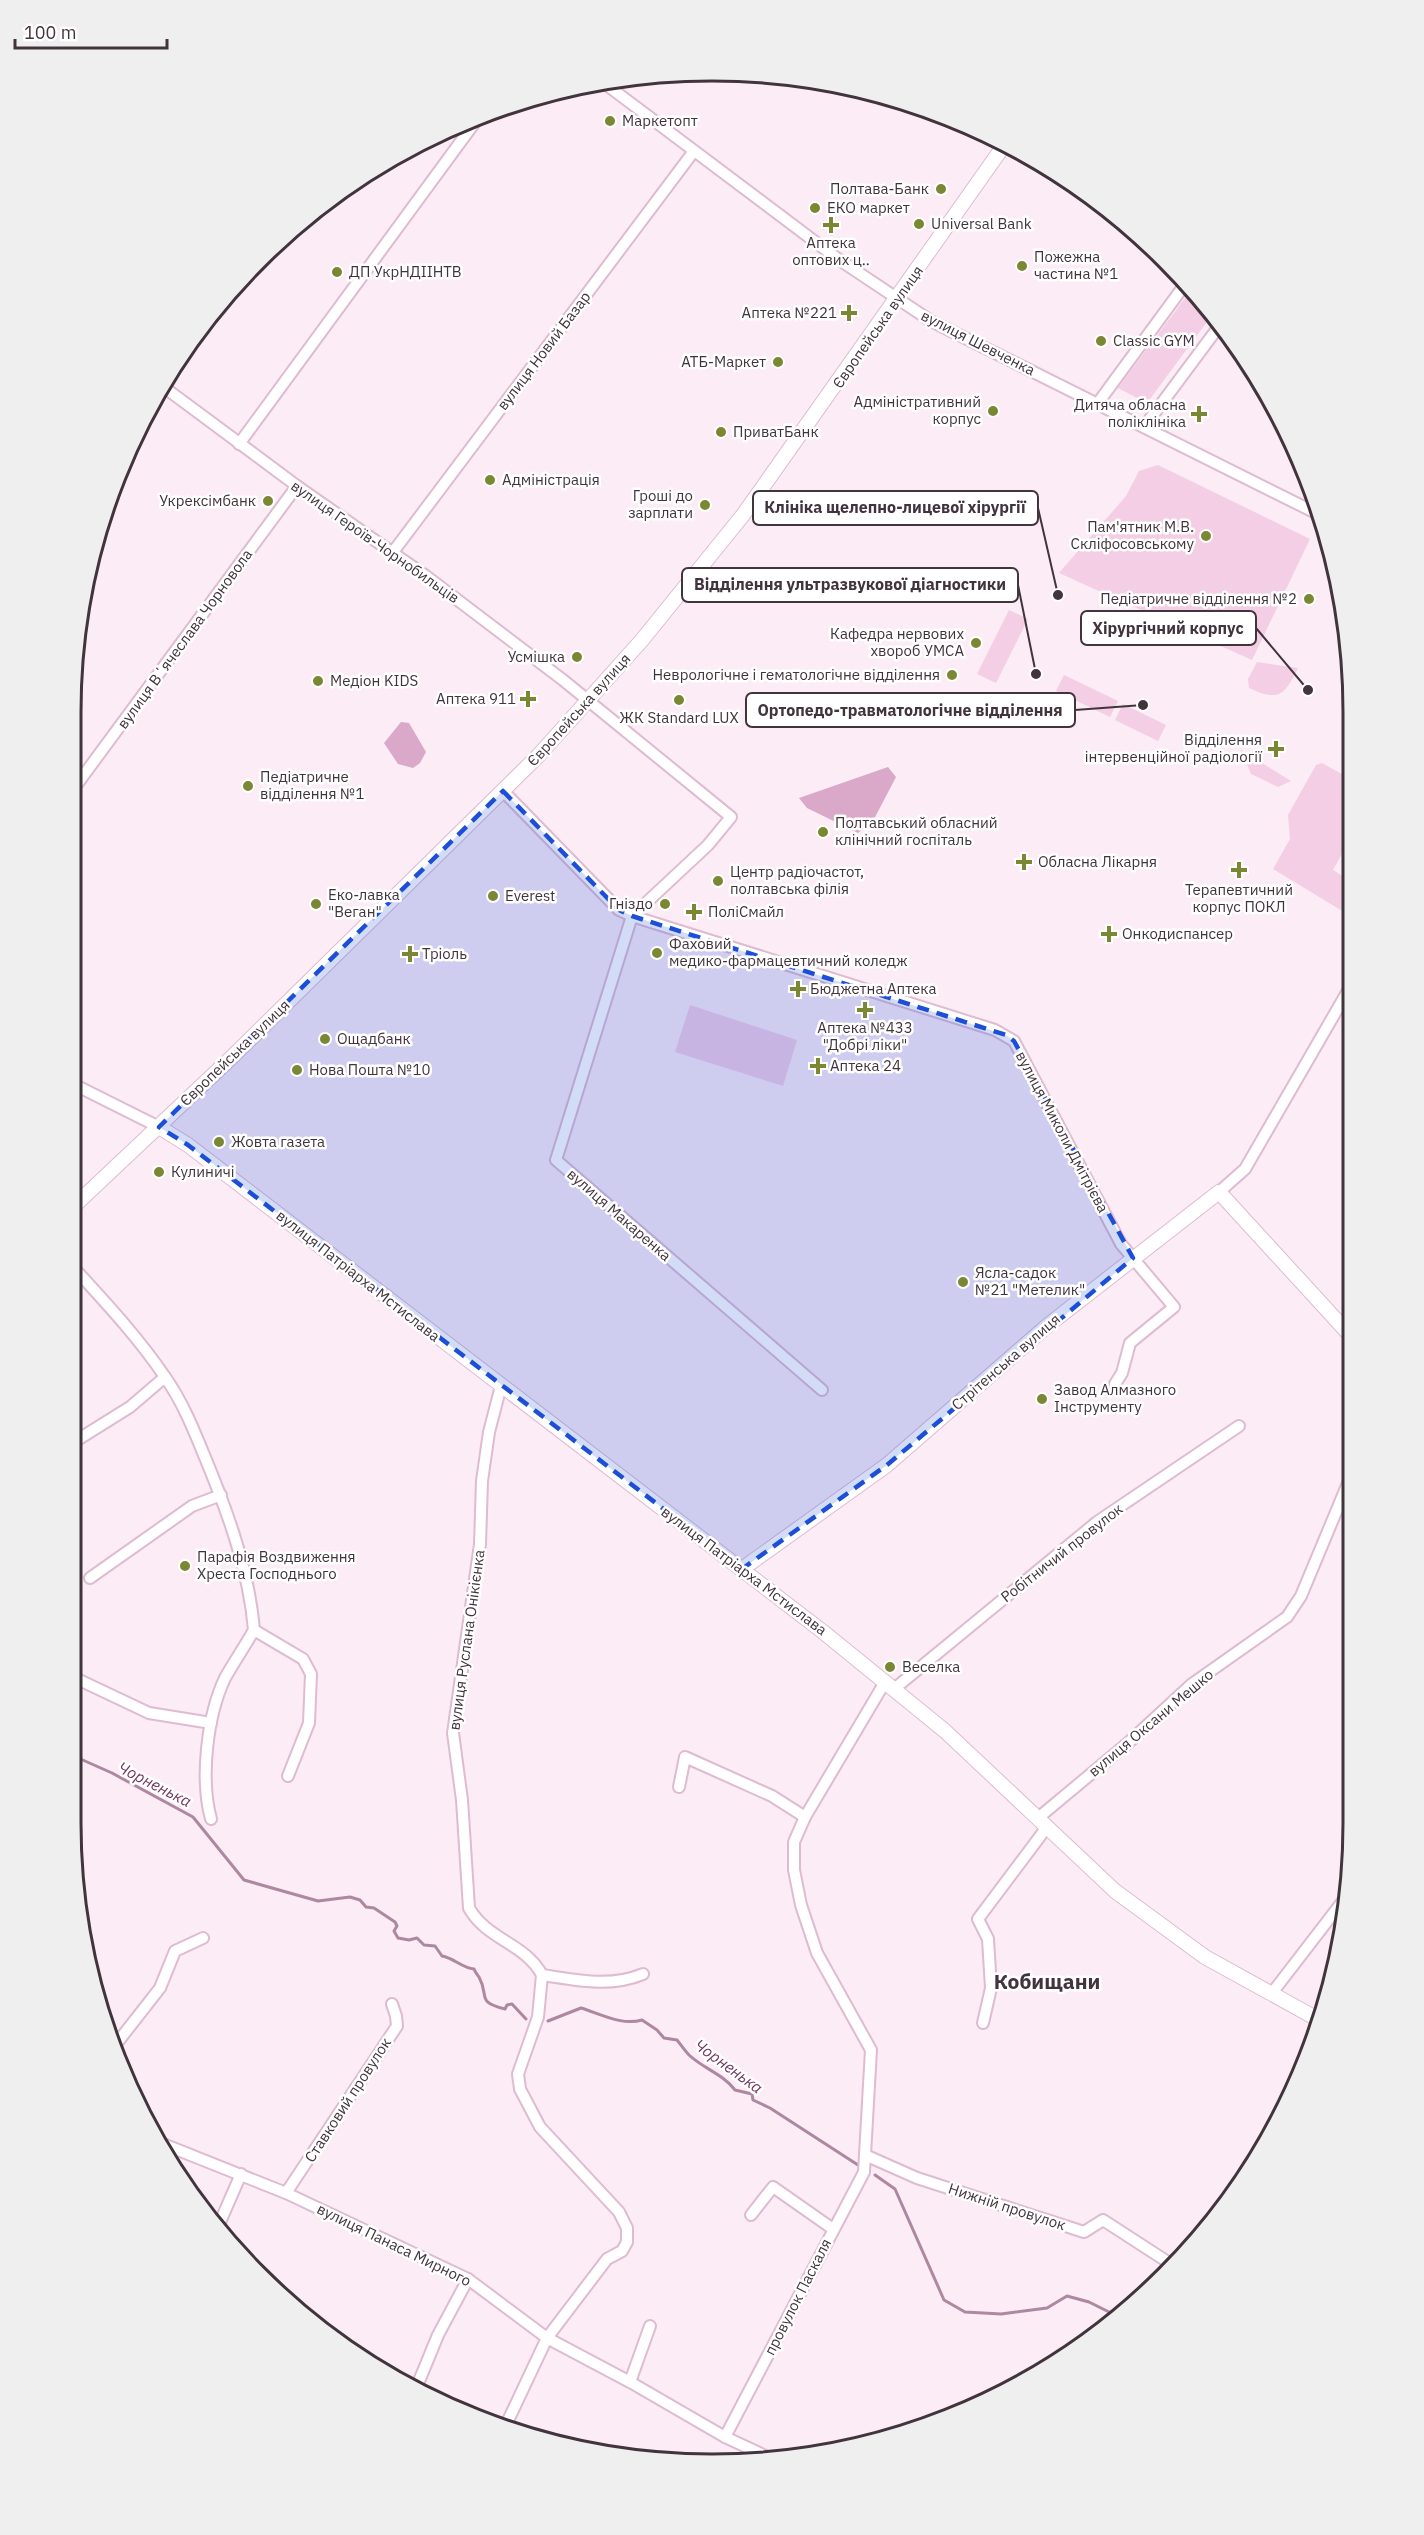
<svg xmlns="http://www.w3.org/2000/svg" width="1424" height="2535" viewBox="0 0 1424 2535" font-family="'IBM Plex Sans',sans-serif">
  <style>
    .green { fill: #f3cee5 }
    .forest { fill: #daa8c8 }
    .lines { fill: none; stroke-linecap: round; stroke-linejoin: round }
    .stream { stroke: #ae87a0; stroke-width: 3 }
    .minor-casing { stroke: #dfbbd1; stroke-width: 14 }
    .major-casing { stroke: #dfbbd1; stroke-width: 16 }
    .minor { stroke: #fff; stroke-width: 10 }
    .major { stroke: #fff; stroke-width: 14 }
    .marked { fill: #1d4ed8; fill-opacity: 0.2; stroke: #1d4ed8; stroke-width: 4.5; stroke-dasharray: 12 8; stroke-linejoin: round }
    .poi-dot { fill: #7c8734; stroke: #fff; stroke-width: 2 }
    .labels { text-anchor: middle; stroke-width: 5; stroke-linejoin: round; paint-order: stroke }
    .poi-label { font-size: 15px; fill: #42343d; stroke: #fff; text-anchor: start }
    .street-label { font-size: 15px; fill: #42343d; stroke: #fff }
    .water-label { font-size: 16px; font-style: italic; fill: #72365f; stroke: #fff }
    .district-label { font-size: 21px; font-weight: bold; fill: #42343d; stroke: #fff }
    .rim { fill: none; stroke: #42343d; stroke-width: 3 }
    .leader { fill: none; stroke: #42343d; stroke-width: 2 }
    .callout-dot { fill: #42343d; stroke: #fff; stroke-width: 2 }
    .callout { fill: #fff; stroke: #42343d; stroke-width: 2 }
    .callout-label { font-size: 16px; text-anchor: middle; font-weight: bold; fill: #42343d }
  </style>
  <rect width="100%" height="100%" fill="#fbecf5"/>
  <g class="green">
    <path d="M1191,290L1212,315L1147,403L1118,388Z"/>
    <path d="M1158,465L1310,539L1252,660L1059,573L1126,496L1139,471Z"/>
    <path d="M1009,610L1028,619L996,683L977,674Z"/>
    <path d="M1257,662L1298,668C1284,697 1278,701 1249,688L1248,679Z"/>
    <path d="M1064,675L1118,701L1110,717L1056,691Z"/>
    <path d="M1123,704L1166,725L1158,741L1115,720Z"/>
    <path d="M1241,750L1291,781L1278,787L1251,774Z"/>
    <path d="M1322,763L1349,778V841L1333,870L1349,880V915L1273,869L1290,839L1288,815L1316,765Z"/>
    <path d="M690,1005L797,1040L783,1086L675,1052Z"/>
  </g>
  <g class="forest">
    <path d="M401,722L409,723L426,752L420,763L413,768L398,764L384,743Z"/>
    <path d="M888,767L896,777L873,821L858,833L807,808L799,798Z"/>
  </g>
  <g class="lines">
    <g class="stream">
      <path d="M76,1757L112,1773L193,1817L244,1880L318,1901L350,1897L360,1900L366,1907L374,1908L395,1922L397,1926L394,1931L398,1938L409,1940L417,1938L424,1945L435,1946L442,1956C454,1958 462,1968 474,1969C475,1972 477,1974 479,1977C490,1997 475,2001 505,2009L507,2005L512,2004L526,2019"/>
      <path d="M548,2021L581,2008C601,2014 622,2026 642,2020L657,2030L664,2038L677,2040C681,2045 685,2051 689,2055C704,2069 723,2074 735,2090L752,2094L753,2100L770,2108L858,2165"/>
      <path d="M875,2175L895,2189L944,2300L965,2312L1001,2314L1047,2308L1067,2296L1089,2302L1119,2317"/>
    </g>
    <g class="minor-casing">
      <g id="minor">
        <path d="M604,83L838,259L931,321L1322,516"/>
        <path d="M161,385L297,486L426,576L563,680L731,817L708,845L632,916L556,1160L822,1390"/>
        <path d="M1098,403L1186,283"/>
        <path d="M1144,427L1220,325"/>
        <path d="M239,444L478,118"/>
        <path d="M393,552L694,151"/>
        <path d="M72,791L297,486"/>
        <path d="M503,791L619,910L632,916L995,1030L1014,1041L1121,1244L1174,1307L1130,1343L1122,1373L1115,1384"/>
        <path d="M73,1084L159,1127"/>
        <path d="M1219,1192L1245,1169L1349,989"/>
        <path d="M74,1268C106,1303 138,1337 165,1377C182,1401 193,1428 204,1455C227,1510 249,1570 254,1630C245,1646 234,1662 225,1678C207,1716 200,1779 211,1819"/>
        <path d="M501,1386L489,1432L482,1481L480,1544L453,1733L462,1800L469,1908C487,1940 525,1943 542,1975C576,1980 610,1988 643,1974"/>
        <path d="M74,1442L130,1407L165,1377"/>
        <path d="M90,1578L192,1506L221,1495"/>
        <path d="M254,1630L303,1659L311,1674L309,1723L288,1776"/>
        <path d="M75,1678L149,1713L211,1723"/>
        <path d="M894,1689L1097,1522L1239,1426"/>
        <path d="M679,1787L685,1757L772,1796L805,1817"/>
        <path d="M1038,1818L1128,1743L1192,1684L1287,1617L1301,1596L1351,1476"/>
        <path d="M1272,1993L1346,1897"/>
        <path d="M983,2023L991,1988L988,1939L978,1919L1047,1827"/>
        <path d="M113,2048L160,1988L175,1951L203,1938"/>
        <path d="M158,2142L286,2193L468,2279L547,2338L630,2382L725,2437L774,2460"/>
        <path d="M865,2155L917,2178L1084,2232L1103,2220L1174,2266"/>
        <path d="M286,2193L397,2026L396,2016L392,2004"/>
        <path d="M751,2215L773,2187L833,2229"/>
        <path d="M217,2229L241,2174"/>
        <path d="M630,2382L650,2326"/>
        <path d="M415,2391L438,2335L468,2279"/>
        <path d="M505,2427L547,2338L607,2259L622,2251L627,2242V2228L619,2212L540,2127L520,2089L518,2074L538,2017L542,1975"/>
        <path d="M725,2437L864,2172L871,2050L817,1953L801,1905L794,1870V1842L805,1817L885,1682"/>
      </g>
    </g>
    <g class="major-casing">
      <g id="major">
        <path d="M159,1127L188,1145L822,1631L945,1731L1115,1891L1205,1957L1321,2021"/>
        <path d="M74,1206L232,1057L538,756L642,640L743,515L1005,144"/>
        <path d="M742,1569L887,1465L1047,1326L1219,1192L1350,1335"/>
      </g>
    </g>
    <use href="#minor" class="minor"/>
    <use href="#major" class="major"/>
  </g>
  <path class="marked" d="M503,791L619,910L632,916L1006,1035L1014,1041L1133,1258L887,1465L742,1569L188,1145L159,1127Z"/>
  <g class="poi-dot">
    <circle cx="610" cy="121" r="6"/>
    <circle cx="941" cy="189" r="6"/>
    <circle cx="815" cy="208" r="6"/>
    <circle cx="919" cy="224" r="6"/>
    <path d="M828 216h6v6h6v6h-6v6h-6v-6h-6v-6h6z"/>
    <circle cx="1022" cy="266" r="6"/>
    <circle cx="337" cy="272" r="6"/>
    <path d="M846 304h6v6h6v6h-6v6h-6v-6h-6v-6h6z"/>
    <circle cx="1101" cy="341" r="6"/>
    <circle cx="778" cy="362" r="6"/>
    <circle cx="993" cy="411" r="6"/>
    <path d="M1196 405h6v6h6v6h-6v6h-6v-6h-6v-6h6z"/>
    <circle cx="721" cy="432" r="6"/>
    <circle cx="490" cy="480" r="6"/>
    <circle cx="268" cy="501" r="6"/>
    <circle cx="705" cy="505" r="6"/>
    <circle cx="1206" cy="536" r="6"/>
    <circle cx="1309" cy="599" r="6"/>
    <circle cx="976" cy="643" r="6"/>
    <circle cx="577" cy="657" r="6"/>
    <circle cx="952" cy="675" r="6"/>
    <circle cx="318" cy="681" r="6"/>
    <path d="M525 690h6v6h6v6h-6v6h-6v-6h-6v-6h6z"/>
    <circle cx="679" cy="700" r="6"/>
    <path d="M1273 740h6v6h6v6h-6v6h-6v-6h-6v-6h6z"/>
    <circle cx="248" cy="786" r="6"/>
    <circle cx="823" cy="832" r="6"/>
    <path d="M1021 853h6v6h6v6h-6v6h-6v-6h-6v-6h6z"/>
    <path d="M1236 861h6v6h6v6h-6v6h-6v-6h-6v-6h6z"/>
    <circle cx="718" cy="881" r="6"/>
    <circle cx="493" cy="896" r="6"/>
    <circle cx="316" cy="904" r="6"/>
    <circle cx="665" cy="904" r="6"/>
    <path d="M691 903h6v6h6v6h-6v6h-6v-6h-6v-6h6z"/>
    <path d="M1106 925h6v6h6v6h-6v6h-6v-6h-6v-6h6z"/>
    <circle cx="657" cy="953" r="6"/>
    <path d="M407 945h6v6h6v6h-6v6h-6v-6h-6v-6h6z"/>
    <path d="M795 980h6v6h6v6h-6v6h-6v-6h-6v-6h6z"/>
    <path d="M862 1001h6v6h6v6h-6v6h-6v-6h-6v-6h6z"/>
    <circle cx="325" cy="1039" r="6"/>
    <path d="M815 1057h6v6h6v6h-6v6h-6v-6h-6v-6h6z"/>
    <circle cx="297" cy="1070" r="6"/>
    <circle cx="219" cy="1142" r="6"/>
    <circle cx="159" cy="1172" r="6"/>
    <circle cx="963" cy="1282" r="6"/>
    <circle cx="1042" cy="1399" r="6"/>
    <circle cx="185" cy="1566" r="6"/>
    <circle cx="890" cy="1667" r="6"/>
  </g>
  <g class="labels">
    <g class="poi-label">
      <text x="622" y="126">Маркетопт</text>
      <text x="929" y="194" text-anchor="end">Полтава-Банк</text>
      <text x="827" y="213">ЕКО маркет</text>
      <text x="931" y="229">Universal Bank</text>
      <text x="831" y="248" text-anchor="middle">Аптека<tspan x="831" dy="17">оптових ц‥</tspan></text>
      <text x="1034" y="262">Пожежна<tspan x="1034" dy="17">частина №1</tspan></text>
      <text x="349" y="277">ДП УкрНДІІНТВ</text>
      <text x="837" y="318" text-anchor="end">Аптека №221</text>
      <text x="1113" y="346">Classic GYM</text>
      <text x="766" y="367" text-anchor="end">АТБ-Маркет</text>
      <text x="981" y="407" text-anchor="end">Адміністративний<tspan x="981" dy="17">корпус</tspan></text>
      <text x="1186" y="410" text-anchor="end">Дитяча обласна<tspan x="1186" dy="17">поліклініка</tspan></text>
      <text x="733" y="437">ПриватБанк</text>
      <text x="502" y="485">Адміністрація</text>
      <text x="693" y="501" text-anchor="end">Гроші до<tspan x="693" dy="17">зарплати</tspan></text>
      <text x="256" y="506" text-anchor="end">Укрексімбанк</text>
      <text x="1194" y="532" text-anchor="end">Пам'ятник М.В.<tspan x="1194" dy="17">Скліфосовському</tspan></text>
      <text x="1297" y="604" text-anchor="end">Педіатричне відділення №2</text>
      <text x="964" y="639" text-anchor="end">Кафедра нервових<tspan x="964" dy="17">хвороб УМСА</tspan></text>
      <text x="565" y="662" text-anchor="end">Усмішка</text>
      <text x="940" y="680" text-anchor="end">Неврологічне і гематологічне відділення</text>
      <text x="330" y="686">Медіон KIDS</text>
      <text x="516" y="704" text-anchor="end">Аптека 911</text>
      <text x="679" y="723" text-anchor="middle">ЖК Standard LUX</text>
      <text x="1262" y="745" text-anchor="end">Відділення<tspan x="1262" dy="17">інтервенційної радіології</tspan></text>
      <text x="260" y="782">Педіатричне<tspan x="260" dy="17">відділення №1</tspan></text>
      <text x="835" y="828">Полтавський обласний<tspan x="835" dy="17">клінічний госпіталь</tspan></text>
      <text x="1038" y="867">Обласна Лікарня</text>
      <text x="730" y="877">Центр радіочастот,<tspan x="730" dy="17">полтавська філія</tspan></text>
      <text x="1239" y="895" text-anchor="middle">Терапевтичний<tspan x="1239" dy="17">корпус ПОКЛ</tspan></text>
      <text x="328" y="900">Еко-лавка<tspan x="328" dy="17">"Веган"</tspan></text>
      <text x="505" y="901">Everest</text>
      <text x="653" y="909" text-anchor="end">Гніздо</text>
      <text x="708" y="917">ПоліСмайл</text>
      <text x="1122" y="939">Онкодиспансер</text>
      <text x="669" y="949">Фаховий<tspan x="669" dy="17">медико-фармацевтичний коледж</tspan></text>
      <text x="422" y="959">Тріоль</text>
      <text x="810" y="994">Бюджетна Аптека</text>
      <text x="865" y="1033" text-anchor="middle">Аптека №433<tspan x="865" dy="17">"Добрі ліки"</tspan></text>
      <text x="337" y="1044">Ощадбанк</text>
      <text x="830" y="1071">Аптека 24</text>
      <text x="309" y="1075">Нова Пошта №10</text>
      <text x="231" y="1147">Жовта газета</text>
      <text x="171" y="1177">Кулиничі</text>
      <text x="975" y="1278">Ясла-садок<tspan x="975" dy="17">№21 "Метелик"</tspan></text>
      <text x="1054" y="1395">Завод Алмазного<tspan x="1054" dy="17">Інструменту</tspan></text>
      <text x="197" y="1562">Парафія Воздвиження<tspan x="197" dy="17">Хреста Господнього</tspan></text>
      <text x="902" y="1672">Веселка</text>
    </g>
    <g class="street-label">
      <text transform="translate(878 327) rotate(-55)" y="5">Європейська вулиця</text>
      <text transform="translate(978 343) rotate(27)" y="5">вулиця Шевченка</text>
      <text transform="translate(544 351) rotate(-53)" y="5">вулиця Новий Базар</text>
      <text transform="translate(375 542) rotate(35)" y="5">вулиця Героїв-Чорнобильців</text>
      <text transform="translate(185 639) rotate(-54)" y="5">вулиця Вʼячеслава Чорновола</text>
      <text transform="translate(579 710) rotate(-48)" y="5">Європейська вулиця</text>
      <text transform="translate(235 1053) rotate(-44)" y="5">Європейська вулиця</text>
      <text transform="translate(1062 1132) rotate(62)" y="5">вулиця Миколи Дмітрієва</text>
      <text transform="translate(619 1215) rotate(41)" y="5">вулиця Макаренка</text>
      <text transform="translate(358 1276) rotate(38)" y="5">вулиця Патріарха Мстислава</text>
      <text transform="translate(1006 1362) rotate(-41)" y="5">Стрітенська вулиця</text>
      <text transform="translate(1062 1553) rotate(-38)" y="5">Робітничий провулок</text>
      <text transform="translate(744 1571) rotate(37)" y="5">вулиця Патріарха Мстислава</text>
      <text transform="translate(467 1640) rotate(-82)" y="5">вулиця Руслана Онікієнка</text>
      <text transform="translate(1151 1723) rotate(-40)" y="5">вулиця Оксани Мешко</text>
      <text transform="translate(348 2100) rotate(-57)" y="5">Ставковий провулок</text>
      <text transform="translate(1007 2207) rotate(18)" y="5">Нижній провулок</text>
      <text transform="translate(394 2245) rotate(26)" y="5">вулиця Панаса Мирного</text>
      <text transform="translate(798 2297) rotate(-63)" y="5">провулок Паскаля</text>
    </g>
    <g class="water-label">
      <text transform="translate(155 1784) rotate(27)" y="6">Чорненька</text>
      <text transform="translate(729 2066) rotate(36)" y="6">Чорненька</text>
    </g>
    <g class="district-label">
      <text x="1047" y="1989">Кобищани</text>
    </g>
  </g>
  <path d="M0 0H1424V2535H0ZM712 81H712A631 631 0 0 1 1343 712V1823A631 631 0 0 1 712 2454H712A631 631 0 0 1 81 1823V712A631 631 0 0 1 712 81Z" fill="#f0efef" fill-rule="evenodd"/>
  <path class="rim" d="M712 81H712A631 631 0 0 1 1343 712V1823A631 631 0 0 1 712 2454H712A631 631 0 0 1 81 1823V712A631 631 0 0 1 712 81Z"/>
  <path class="leader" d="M1058 595L1038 508M1036 674L1018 585M1308 690L1256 628M1143 705L1075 710"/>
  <g class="callout-dot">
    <circle cx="1058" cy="595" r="6"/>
    <circle cx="1036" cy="674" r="6"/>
    <circle cx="1308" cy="690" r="6"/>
    <circle cx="1143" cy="705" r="6"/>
  </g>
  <g class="callout">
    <rect x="753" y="491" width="285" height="34" rx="6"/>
    <rect x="682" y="568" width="336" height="34" rx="6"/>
    <rect x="1081" y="611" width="175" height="34" rx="6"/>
    <rect x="746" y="693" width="329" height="34" rx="6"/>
  </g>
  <g class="callout-label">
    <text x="895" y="513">Клініка щелепно-лицевої хірургії</text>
    <text x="850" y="590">Відділення ультразвукової діагностики</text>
    <text x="1168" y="634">Хірургічний корпус</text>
    <text x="910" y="716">Ортопедо-травматологічне відділення</text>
  </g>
  <path d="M15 39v9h152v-9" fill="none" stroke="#42343d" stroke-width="3"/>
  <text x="24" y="39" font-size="18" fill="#42343d" stroke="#ffffff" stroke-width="4.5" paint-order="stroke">100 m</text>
</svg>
